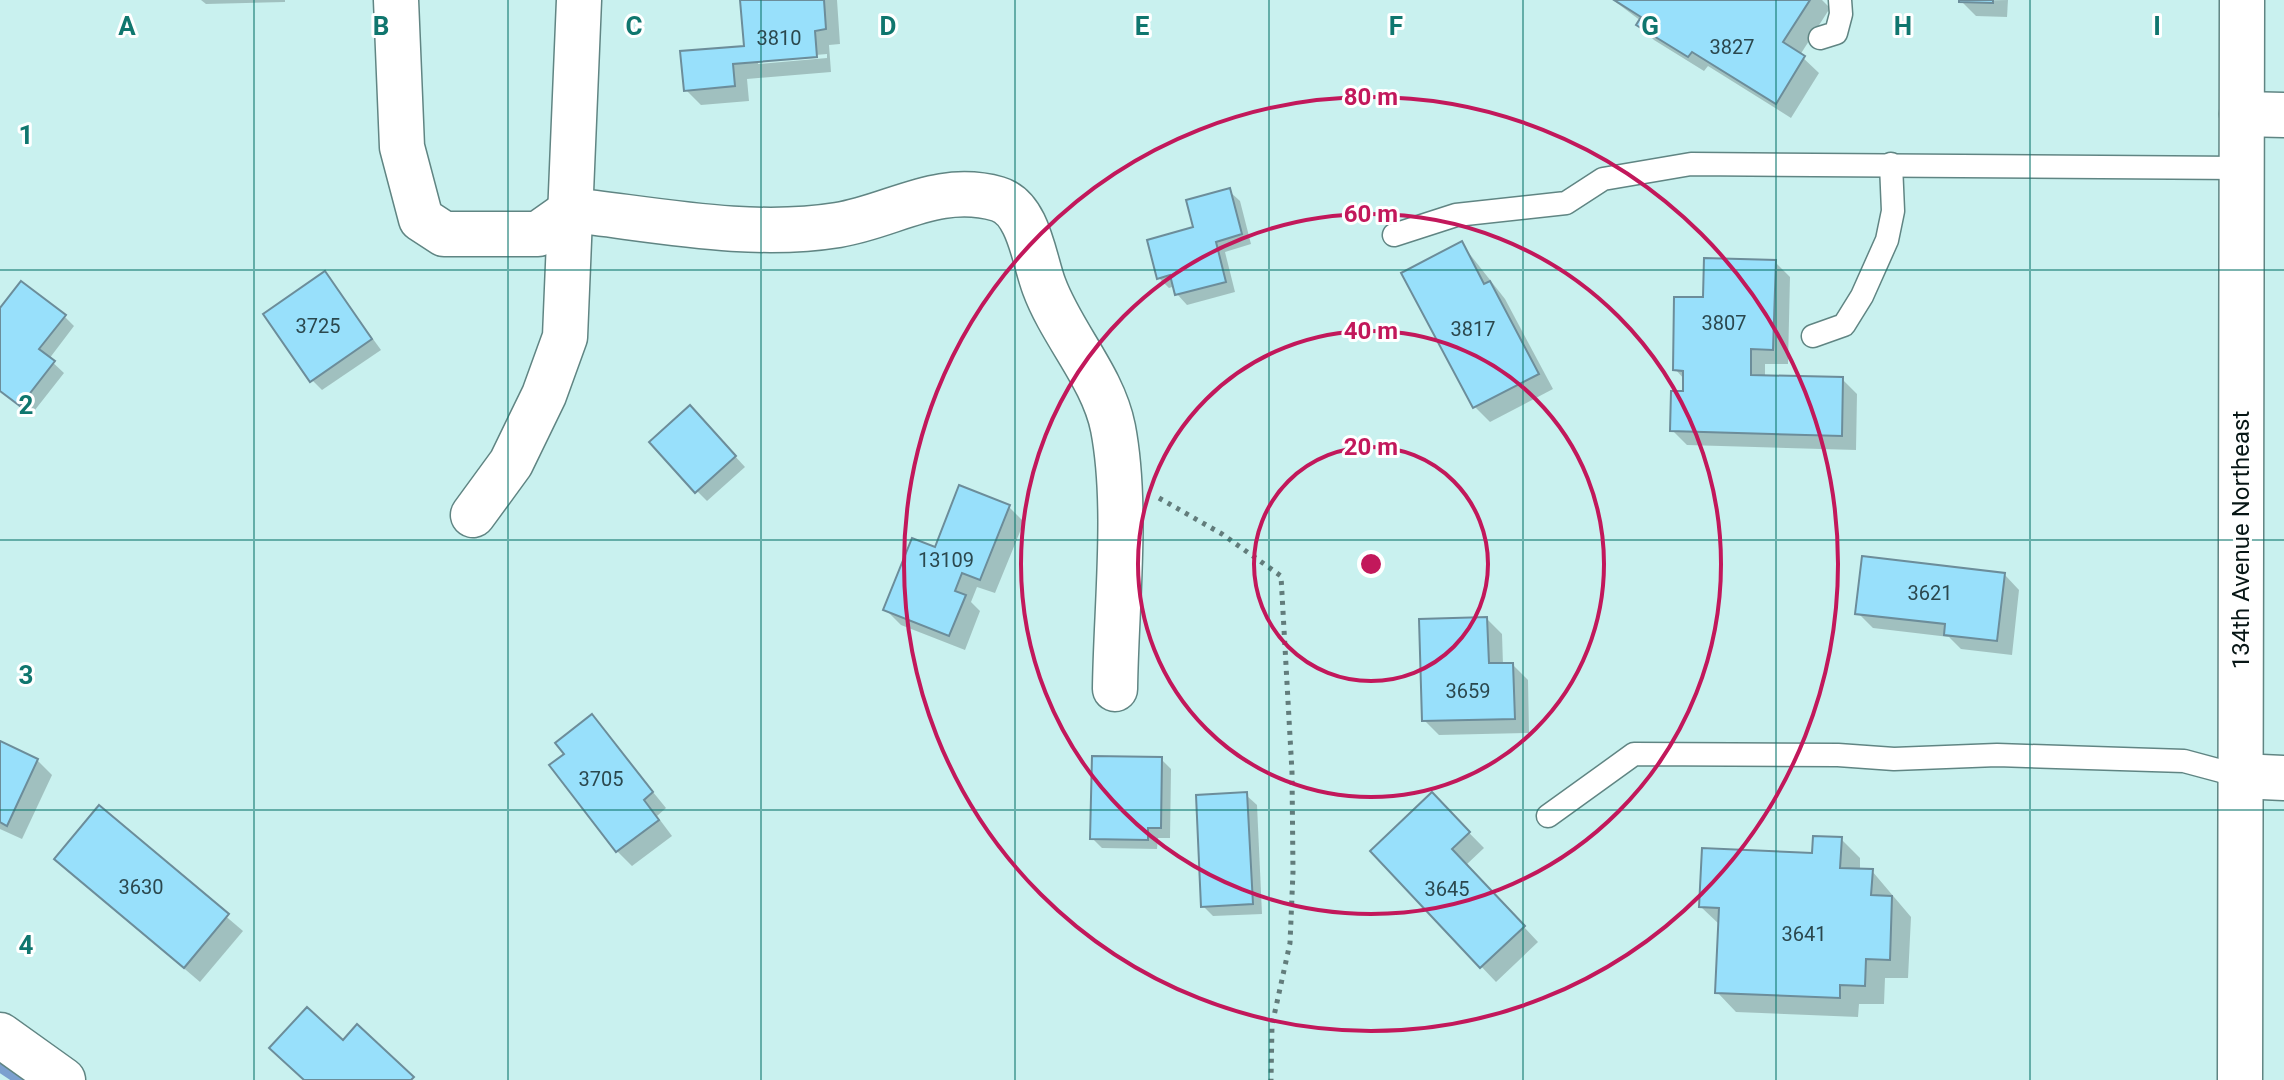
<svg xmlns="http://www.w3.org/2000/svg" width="2284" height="1080" viewBox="0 0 2284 1080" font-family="Roboto,sans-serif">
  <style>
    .shadow { fill: #0003; fill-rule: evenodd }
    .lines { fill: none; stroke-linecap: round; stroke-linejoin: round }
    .stream { stroke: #7ba0cf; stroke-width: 12 }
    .building { fill: #98e0fb; stroke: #6c8d9a; stroke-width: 2 }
    .service-casing { stroke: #608583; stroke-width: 25 }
    .minor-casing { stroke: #608583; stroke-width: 47 }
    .tertiary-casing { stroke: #608583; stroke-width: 47 }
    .path { stroke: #627c7b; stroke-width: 5; stroke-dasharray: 4 6; stroke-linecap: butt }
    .service { stroke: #fff; stroke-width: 22 }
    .minor { stroke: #fff; stroke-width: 44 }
    .tertiary { stroke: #fff; stroke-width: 44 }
    .grid { fill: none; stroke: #0f766e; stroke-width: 2; stroke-opacity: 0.55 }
    .ring { fill: none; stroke: #c2185b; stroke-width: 4 }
    .labels { text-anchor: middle; stroke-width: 6; stroke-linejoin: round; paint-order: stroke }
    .number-label { font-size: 20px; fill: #2b484e }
    .street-label { font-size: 24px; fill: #071615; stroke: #fff }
    .grid-label { font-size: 26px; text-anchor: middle; font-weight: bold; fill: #0f766e; stroke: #fff; stroke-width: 6; stroke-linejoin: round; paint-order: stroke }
    .centre { fill: #c2185b; stroke: #fff; stroke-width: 4 }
    .ring-label { font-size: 24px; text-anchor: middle; font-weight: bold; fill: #c2185b; stroke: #fff; stroke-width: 6; stroke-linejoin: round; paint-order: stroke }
  </style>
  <rect width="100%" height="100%" fill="#c9f1ef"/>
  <g class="shadow">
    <path d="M201,0H285V2L206,4Z"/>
    <path d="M742,0H837L840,44L829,45L831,72L747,79L749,101L701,105L686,90L746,48ZM827,54V58L758,64V60Z"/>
    <path d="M1613,0H1822L1830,8L1800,55L1819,73L1791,118L1708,66L1704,71L1654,40L1639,25L1641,21Z"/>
    <path d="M2008,0L2007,17L1976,16L1961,1Z"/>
    <path d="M1229,191L1240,201L1251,244L1225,252L1235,292L1187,305L1177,294L1175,286L1169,288L1159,278Z"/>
    <path d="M1461,243L1505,299L1553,389L1490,422L1475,407Z"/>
    <path d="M1775,262L1790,277L1788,364H1765V378L1842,379L1857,394L1856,450L1687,445L1672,430L1685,393V380L1675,369L1705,299Z"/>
    <path d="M325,273L381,350L322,390L312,380Z"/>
    <path d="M0,311L64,316L74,326L49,359L64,373L31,415L0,391Z"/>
    <path d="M700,418L745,467L707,501L697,491Z"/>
    <path d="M1009,507L1024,522L995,593L977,587L971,602L980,611L965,650L901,625L886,610L936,550Z"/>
    <path d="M2004,574L2019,590L2012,655L1961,649L1949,637L1873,628L1858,613Z"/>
    <path d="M1487,619L1502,634L1503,665H1513L1528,680L1529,733L1439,735L1424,720Z"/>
    <path d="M592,717L666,808L657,816L672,836L632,866L617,851L567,755Z"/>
    <path d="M0,743L37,760L52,775L22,839L0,829Z"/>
    <path d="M1161,759L1171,769L1170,838H1158L1157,849L1102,848L1092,838Z"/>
    <path d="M1246,795L1257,805L1262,914L1213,916L1203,906Z"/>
    <path d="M1432,795L1484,848L1466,865L1538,942L1496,982L1372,851Z"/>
    <path d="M99,808L243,931L200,982L56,859Z"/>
    <path d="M1841,839L1860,858V871H1872L1911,917L1908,978H1885L1884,1004H1859L1858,1017L1736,1012L1717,992L1720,925L1701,907Z"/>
  </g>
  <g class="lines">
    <path class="stream" d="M0,1066L21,1080"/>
  </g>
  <g class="building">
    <path d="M740,0H824L826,29L815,31L817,57L733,64L735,86L684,91L680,51L744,46Z"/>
    <path d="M1614,0H1810L1783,42L1805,56L1776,104L1692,52L1688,57L1636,25L1641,17Z"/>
    <path d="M1959,0H1993V3L1959,2Z"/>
    <path d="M1230,188L1242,234L1216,242L1226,282L1175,295L1170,275L1157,279L1147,240L1193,227L1186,200Z"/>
    <path d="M1462,241L1484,284L1490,281L1539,374L1473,408L1401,273Z"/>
    <path d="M1704,258L1776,260L1773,350L1751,349V375L1843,377L1842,436L1670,431L1671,391H1683V371L1673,370L1674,297H1703Z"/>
    <path d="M325,271L372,339L310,382L263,314Z"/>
    <path d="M21,281L66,315L39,349L55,361L20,406L0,391V308Z"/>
    <path d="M690,405L736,456L695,493L649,442Z"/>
    <path d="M959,485L1010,505L980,580L962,573L955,591L966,595L949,636L883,610L912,538L935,547Z"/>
    <path d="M1862,556L2005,573L1997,641L1944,635L1945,624L1855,614Z"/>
    <path d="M1487,617L1489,663H1513L1515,719L1422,721L1419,619Z"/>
    <path d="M592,714L653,792L644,800L659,820L616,852L549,765L564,754L555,743Z"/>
    <path d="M0,741L38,759L7,826L0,822Z"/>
    <path d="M1092,756L1162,757L1161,828H1148V840L1090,839Z"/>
    <path d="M1247,792L1253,904L1201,907L1196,795Z"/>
    <path d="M1432,792L1470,832L1452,849L1525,926L1480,968L1370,851Z"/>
    <path d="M99,805L229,914L184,968L54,859Z"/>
    <path d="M1813,836L1842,837L1840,868L1873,869L1871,895L1892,896L1890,960L1866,959L1865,986L1840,985V998L1715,993L1719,908L1699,907L1702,848L1812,853Z"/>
    <path d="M307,1007L343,1040L357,1024L414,1077L411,1080H304L269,1048Z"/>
  </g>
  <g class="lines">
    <g class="service-casing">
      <g id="service">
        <path d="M1820,38L1836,33L1841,14L1840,0"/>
        <path d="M1394,235L1456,215L1566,203L1603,179L1691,164L2241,168"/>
        <path d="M1813,336L1844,325L1862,296L1887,240L1893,211L1891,164"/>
        <path d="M1548,816L1634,754L1838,755L1894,759L1997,755L2184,761L2240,776"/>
      </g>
    </g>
    <g class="minor-casing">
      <g id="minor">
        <path d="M396,0L402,147L421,219L444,234H538L572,210C659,220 751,239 838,225C893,216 938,182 998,199C1029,208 1034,260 1044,286C1062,335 1103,377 1113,428C1128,506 1116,608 1115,689"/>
        <path d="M2242,114L2284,115"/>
        <path d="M473,515L511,463L544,395L565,337L579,0"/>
        <path d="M2240,776L2284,778"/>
        <path d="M0,1035L63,1080"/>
      </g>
    </g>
    <g class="tertiary-casing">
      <path id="tertiary" d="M2240,1080L2242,0"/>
    </g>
    <path class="path" d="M1159,498L1222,534L1281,576L1292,772L1293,872L1290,943L1272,1025L1271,1080"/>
    <use href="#service" class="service"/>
    <use href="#minor" class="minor"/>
    <use href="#tertiary" class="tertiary"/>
  </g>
  <path class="grid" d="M254,0V1080M508,0V1080M761,0V1080M1015,0V1080M1269,0V1080M1523,0V1080M1776,0V1080M2030,0V1080M0,270H2284M0,540H2284M0,810H2284"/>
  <g class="ring">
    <circle cx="1371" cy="564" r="117"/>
    <circle cx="1371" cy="564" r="233"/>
    <circle cx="1371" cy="564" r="350"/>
    <circle cx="1371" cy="564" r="467"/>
  </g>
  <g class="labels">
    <g class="number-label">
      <text x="779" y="45">3810</text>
      <text x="1732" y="54">3827</text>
      <text x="1724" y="330">3807</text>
      <text x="318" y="333">3725</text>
      <text x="1473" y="336">3817</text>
      <text x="946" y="567">13109</text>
      <text x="1930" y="600">3621</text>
      <text x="1468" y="698">3659</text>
      <text x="601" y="786">3705</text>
      <text x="141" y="894">3630</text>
      <text x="1447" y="896">3645</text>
      <text x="1804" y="941">3641</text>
    </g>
    <g class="street-label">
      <text transform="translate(2241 540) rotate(-90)" y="8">134th Avenue Northeast</text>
    </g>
  </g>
  <g class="grid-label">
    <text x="127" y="35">A</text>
    <text x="381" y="35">B</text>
    <text x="634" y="35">C</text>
    <text x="888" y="35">D</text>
    <text x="1142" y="35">E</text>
    <text x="1396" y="35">F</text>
    <text x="1650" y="35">G</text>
    <text x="1903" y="35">H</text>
    <text x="2157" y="35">I</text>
    <text x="26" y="144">1</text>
    <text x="26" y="414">2</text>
    <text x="26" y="684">3</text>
    <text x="26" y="954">4</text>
  </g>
  <circle cx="1371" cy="564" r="12" class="centre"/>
  <g class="ring-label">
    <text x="1371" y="105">80 m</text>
    <text x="1371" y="222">60 m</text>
    <text x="1371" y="339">40 m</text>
    <text x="1371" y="455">20 m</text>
  </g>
</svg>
